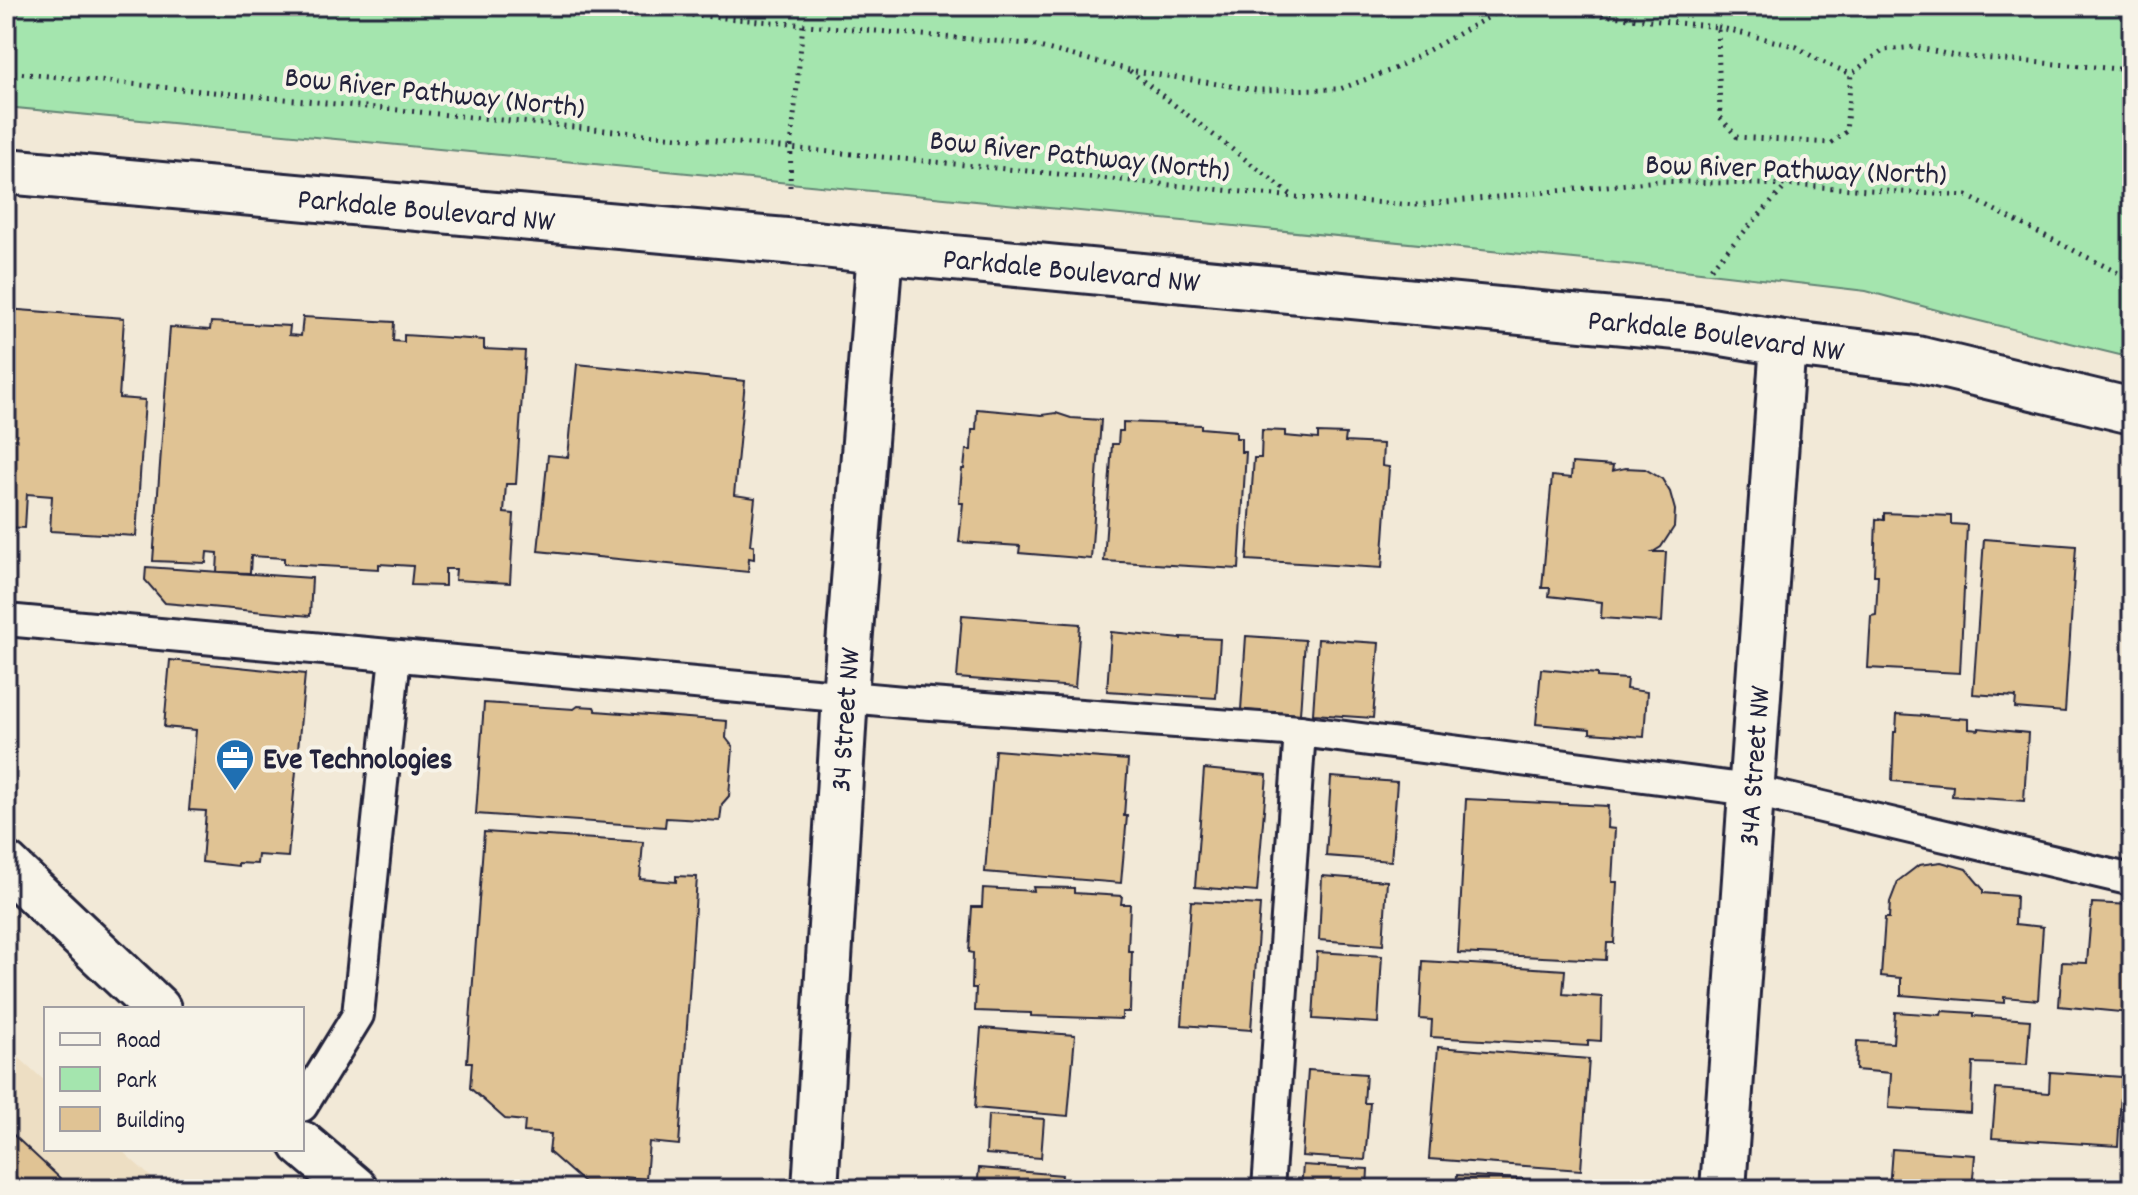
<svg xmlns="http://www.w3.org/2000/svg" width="2138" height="1195" viewBox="0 0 2138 1195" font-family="Dekko,sans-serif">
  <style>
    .built { fill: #eddec3 }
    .green { fill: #a4e5ae; stroke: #638474; stroke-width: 2 }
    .building { fill: #e0c394; stroke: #22223b; stroke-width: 2 }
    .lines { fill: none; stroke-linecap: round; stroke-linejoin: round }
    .service-casing { stroke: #22223b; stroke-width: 36 }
    .minor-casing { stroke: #22223b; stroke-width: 50 }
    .secondary-casing { stroke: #22223b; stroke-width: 50 }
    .path { stroke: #22223b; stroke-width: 5; stroke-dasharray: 2 6; stroke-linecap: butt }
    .service { stroke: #f7f3e8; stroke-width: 30 }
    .minor { stroke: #f7f3e8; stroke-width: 44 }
    .secondary { stroke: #f7f3e8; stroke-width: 44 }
    .labels { text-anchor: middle; stroke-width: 8; stroke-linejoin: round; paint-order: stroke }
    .street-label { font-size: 30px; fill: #22223b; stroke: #f7f3e8 }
    .poi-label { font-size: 30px; font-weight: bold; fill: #22223b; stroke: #f7f3e8; text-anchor: start }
  </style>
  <rect width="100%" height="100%" fill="#f2e9d7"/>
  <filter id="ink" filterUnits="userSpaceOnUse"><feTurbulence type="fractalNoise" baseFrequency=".0125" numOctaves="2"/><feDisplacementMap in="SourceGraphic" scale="16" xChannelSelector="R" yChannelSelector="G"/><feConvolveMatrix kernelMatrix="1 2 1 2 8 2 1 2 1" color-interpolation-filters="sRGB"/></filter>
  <g filter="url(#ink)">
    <path class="built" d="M6,1046L46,1082V1149H120L164,1189H6Z"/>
    <path class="green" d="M6,6H2132V358L1963,317L1866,291L1657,267L6,107Z"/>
    <g class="building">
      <path d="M6,309L124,318L119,398L145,400L136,536L50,531L52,496L27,494L25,528L6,527Z"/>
      <path d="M303,317L394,322L393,341L404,342V335L484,340V349L525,351L516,484H506L504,513L514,514L510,583L455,580L456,569H445V586L411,585L413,566L379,564V569L284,564V558L251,556L250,573L217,572L218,553L207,552L206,563L153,561L170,327L210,330L211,322L290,326L289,335L301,336Z"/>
      <path d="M577,364L745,381L734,495L755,498L750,545L754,546V559L749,558L748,572L538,551L548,455L568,457Z"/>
      <path d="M977,409L1042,415L1056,413L1071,418L1101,420L1091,559L1019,553L1020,546L959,542L963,503H959L962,469H964L966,450H971L972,430H976Z"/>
      <path d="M1123,422L1201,425V428L1236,431V438H1241V452H1246L1239,569L1104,561L1112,444H1118L1119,431H1123Z"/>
      <path d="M1262,430L1285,431V436L1318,439V433L1346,434L1345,442L1383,444L1382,466L1389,467L1382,568L1247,560L1254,458H1261Z"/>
      <path d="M1572,463L1613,466L1612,471L1625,468L1645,469L1662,479L1670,492L1675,510L1674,527L1661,547L1653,552H1666L1662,622L1601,618L1602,602L1549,596L1550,588H1542L1552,476L1571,478Z"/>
      <path d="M1884,513L1951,516V524L1967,525L1960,673L1868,668L1871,616L1876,615L1878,575H1874L1876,519L1884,520Z"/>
      <path d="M1984,539L2076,546L2065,712L2015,708L2016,697L1973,694Z"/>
      <path d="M146,567L312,578L310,616L165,603L145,580Z"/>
      <path d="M962,615L1080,624L1075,687L957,678Z"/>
      <path d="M1111,632L1181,639V637L1220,639L1216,698L1107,691Z"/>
      <path d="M1246,636L1305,640L1300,714L1241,710Z"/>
      <path d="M1318,639L1379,643L1373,718L1313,714Z"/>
      <path d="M170,660L305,674L288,857L258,855L257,864L238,863V866L202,862L206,811L189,810L196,730L164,727Z"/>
      <path d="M1541,669L1597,674V677L1627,679L1626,689L1647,692L1644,737L1590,733V729L1536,724Z"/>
      <path d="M484,703L574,709L578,706L594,707L596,711L727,721L726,738L733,747L729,796L722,804L720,821L666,818L665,827L476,814Z"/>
      <path d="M1897,714L1969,719V729L1979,730V728L2028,733L2024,801L1952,796L1953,786L1892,781L1894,732H1896Z"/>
      <path d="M995,750L1128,760L1124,816H1127L1121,883L985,872Z"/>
      <path d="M1204,769L1267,775L1257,892L1195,887Z"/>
      <path d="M1331,777L1397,782L1391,861L1326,856Z"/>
      <path d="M1466,799L1608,806L1607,828L1615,829L1612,882H1617L1614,943H1607L1606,960L1458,953Z"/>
      <path d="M484,832L643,842L640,879L676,882V876L697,877L679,1145L649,1142L646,1179L624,1177L623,1189H591L549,1152L551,1134L524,1132L525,1121L505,1119L470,1088L472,1062H467Z"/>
      <path d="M1941,862L1966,869L1983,889V893L2016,896L2015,924L2043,927L2038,1000L2004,997V1003L1901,995V978L1881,976L1885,918H1889L1890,902L1898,881L1919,865Z"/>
      <path d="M1322,876L1387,881L1383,945L1319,940Z"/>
      <path d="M1033,887L1074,888V893L1122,896L1121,904H1130L1128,951H1132L1130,1012H1122V1019L1031,1016V1013L975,1011L976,988H972L973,953L969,952L972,907H982L983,888L1034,891Z"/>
      <path d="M1191,901L1260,905L1251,1030L1182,1025Z"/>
      <path d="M2092,903L2132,905L2130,1013L2059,1006L2062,962L2087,963Z"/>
      <path d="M1317,952L1382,956L1378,1023L1313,1019Z"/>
      <path d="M1423,961L1565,970L1563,994L1602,997L1601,1041L1588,1040V1046L1431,1037L1432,1020L1420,1019Z"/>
      <path d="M1942,1011L1974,1013V1016L2030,1020L2027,1065L1973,1063L1971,1113L1889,1108L1891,1073L1856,1070L1857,1041L1893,1043L1895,1012L1941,1015Z"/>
      <path d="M981,1028L1075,1035L1068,1116L975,1108Z"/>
      <path d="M1438,1047L1589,1059L1581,1170L1429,1159Z"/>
      <path d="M1308,1070L1366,1074L1364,1103H1370L1365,1160L1302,1156Z"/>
      <path d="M2050,1072L2122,1077L2118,1146L1992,1138L1996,1089L2049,1093Z"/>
      <path d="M988,1115L1044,1119L1041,1158L986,1154Z"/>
      <path d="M6,1128L62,1180L54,1189H6Z"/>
      <path d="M1892,1149L1975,1155L1972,1189H1889Z"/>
      <path d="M1303,1165L1368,1169L1367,1189H1301Z"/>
      <path d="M979,1168L1062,1175L1060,1189H977Z"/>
      <path d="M1457,1175L1588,1184V1189H1456Z"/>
    </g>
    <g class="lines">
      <g class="service-casing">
        <g id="service">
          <path d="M6,620L903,702L1300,731L1750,790L2132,880"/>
          <path d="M302,1106L358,1015L395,656"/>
          <path d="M1268,1189L1300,731"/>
        </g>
      </g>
      <g class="minor-casing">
        <g id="minor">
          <path id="s1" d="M6,171L786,241L880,251L1698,329L1783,343L1917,359L2132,411"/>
          <path id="s2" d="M815,1189L845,696L880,251"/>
          <path id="s3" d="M1723,1189L1783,343"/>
        </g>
      </g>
      <g class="secondary-casing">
        <g id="secondary">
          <path d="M6,865L158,1009"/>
          <path d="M302,1144L355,1189"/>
        </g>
      </g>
      <g class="path">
        <path d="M556,6L608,8L1028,44L1129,70L1256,90L1340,89L1394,69L1509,6"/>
        <path d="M1514,6L1718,27L1720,117L1737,137L1831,143L1846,132L1851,74L1883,50L1916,47L1955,56L2132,70"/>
        <path d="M1718,27L1797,47L1820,61L1851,74"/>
        <path d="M1130,71L1293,196"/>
        <path d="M6,72L1295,197L1416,205L1658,181L1787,185L1967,196L2132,280"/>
        <path d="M790,187L791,147L803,24"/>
        <path d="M1711,268L1787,185"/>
      </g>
      <use href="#service" class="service"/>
      <use href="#minor" class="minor"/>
      <use href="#secondary" class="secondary"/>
    </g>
  </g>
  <defs>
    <g id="office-pin" transform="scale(2)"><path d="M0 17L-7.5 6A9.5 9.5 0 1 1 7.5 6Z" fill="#1f6fb2" stroke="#f7f3e8"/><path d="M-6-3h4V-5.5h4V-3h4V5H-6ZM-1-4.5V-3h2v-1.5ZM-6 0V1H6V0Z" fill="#fff"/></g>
  </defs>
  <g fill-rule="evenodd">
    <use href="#office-pin" x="235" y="758"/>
  </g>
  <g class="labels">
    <g class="street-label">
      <text transform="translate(435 91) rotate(6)" y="10">Bow River Pathway (North)</text>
      <text transform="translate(1080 154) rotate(6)" y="10">Bow River Pathway (North)</text>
      <text transform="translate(1796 168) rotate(2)" y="10">Bow River Pathway (North)</text>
      <text dy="10" stroke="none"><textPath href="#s1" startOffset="422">Parkdale Boulevard NW</textPath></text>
      <text dy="10" stroke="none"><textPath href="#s1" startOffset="1070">Parkdale Boulevard NW</textPath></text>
      <text dy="10" stroke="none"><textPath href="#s1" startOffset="1718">Parkdale Boulevard NW</textPath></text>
      <text dy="10" stroke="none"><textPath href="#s2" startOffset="470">34 Street NW</textPath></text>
      <text dy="10" stroke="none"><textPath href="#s3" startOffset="424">34A Street NW</textPath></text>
    </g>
    <g class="poi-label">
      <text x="263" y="768">Eve Technologies</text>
    </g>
  </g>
  <rect width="2138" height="1195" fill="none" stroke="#f7f3e8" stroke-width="32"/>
  <rect x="16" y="16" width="2106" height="1163" fill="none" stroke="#22223b" stroke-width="3" filter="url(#ink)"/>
  <rect x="44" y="1007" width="260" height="144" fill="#f7f3e8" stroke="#a29fa3" stroke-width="2"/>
  <rect x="60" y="1033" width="40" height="12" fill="#f7f3e8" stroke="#a29fa3" stroke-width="2"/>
  <text x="116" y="1047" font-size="24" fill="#22223b">Road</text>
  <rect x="60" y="1067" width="40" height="24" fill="#a4e5ae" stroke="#a29fa3" stroke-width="2"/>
  <text x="116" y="1087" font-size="24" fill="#22223b">Park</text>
  <rect x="60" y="1107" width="40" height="24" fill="#e0c394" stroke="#a29fa3" stroke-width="2"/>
  <text x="116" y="1127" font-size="24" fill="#22223b">Building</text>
</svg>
